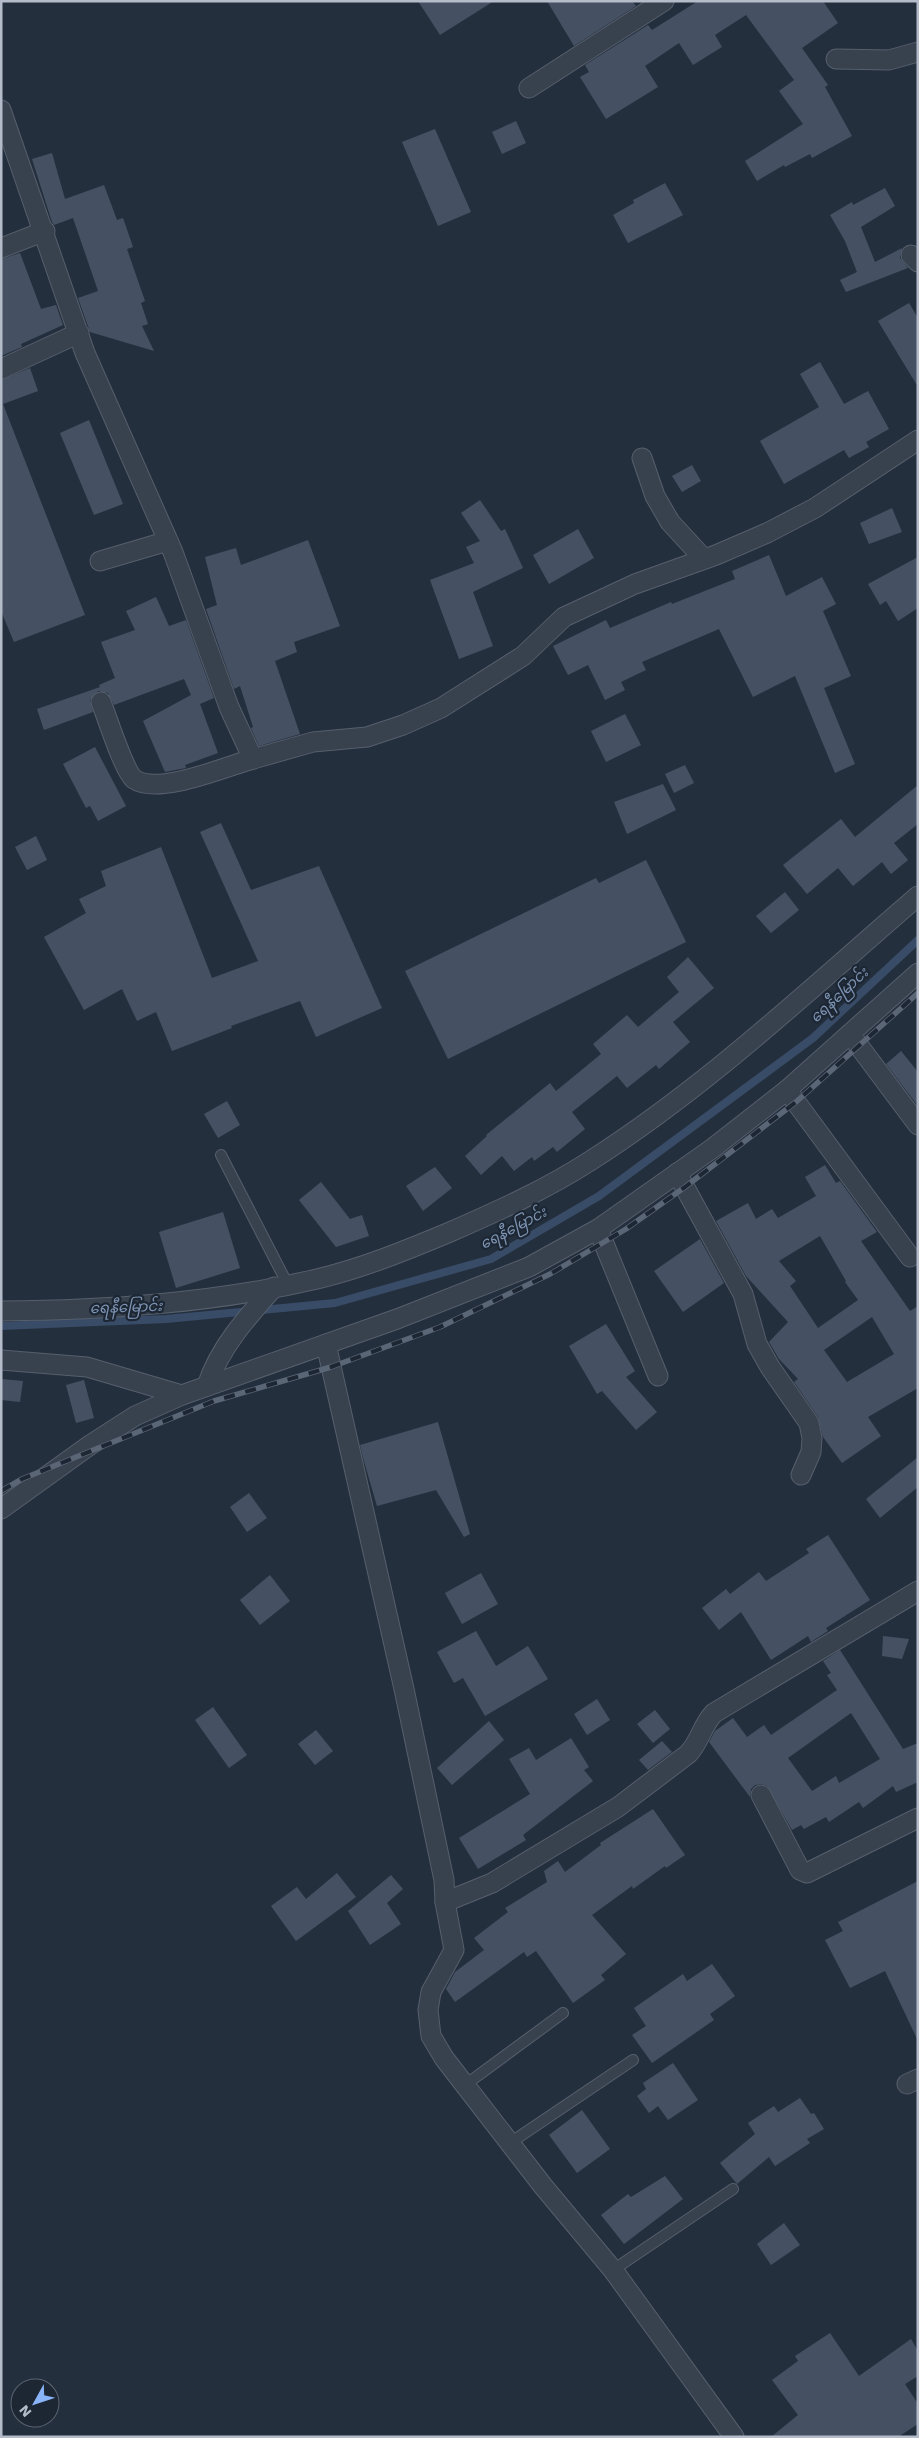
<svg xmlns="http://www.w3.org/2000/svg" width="919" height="2438" viewBox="0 0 919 2438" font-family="'Work Sans','Noto Sans Myanmar',sans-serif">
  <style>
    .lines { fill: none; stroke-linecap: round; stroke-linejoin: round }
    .stream { stroke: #394c67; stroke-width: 8 }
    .building { fill: #455162; fill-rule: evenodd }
    .service-casing { stroke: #565f6c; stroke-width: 12 }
    .minor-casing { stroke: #565f6c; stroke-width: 21 }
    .service { stroke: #38414e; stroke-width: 10 }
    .minor { stroke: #38414e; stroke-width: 19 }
    .rail-casing { stroke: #5a6575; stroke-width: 5.5 }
    .rail { stroke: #1d2633; stroke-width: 4; stroke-dasharray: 11; stroke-linecap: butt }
    .labels { text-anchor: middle; stroke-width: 4.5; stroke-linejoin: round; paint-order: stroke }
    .water-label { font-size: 15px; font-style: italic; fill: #7c92b1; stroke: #1d2633 }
  </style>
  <rect width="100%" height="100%" fill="#242f3e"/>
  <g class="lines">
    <path class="stream" d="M1,1326L166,1319L335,1303L491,1259L599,1196L813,1038L918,940"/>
  </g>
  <g class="building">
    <path d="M418,1H494L440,35Z"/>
    <path d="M547,1H632L636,6L574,46Z"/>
    <path d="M698,1H823L838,23L802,48L828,85L825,87L852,136L812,158L810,154L785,167L784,165L757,181L745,161L803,124L779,91L794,80L746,15L715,35L722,47L693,65L679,43L645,66L658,87L606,119L580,77L589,72L585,65L648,25L652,30Z"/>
    <path d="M516,121L526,143L502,154L492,132Z"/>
    <path d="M435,129L471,212L438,226L402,142Z"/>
    <path d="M52,153L65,199L104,185L117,220L123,218L133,247L127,249L145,301L141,303L148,324L142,326L154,351L90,332L78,298L98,291L73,218L54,225L52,222L32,159Z"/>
    <path d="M665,183L683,215L628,243L613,215L634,203L633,200Z"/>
    <path d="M885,188L895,206L861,227L875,262L902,248L900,258L908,268L846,292L840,280L857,272L845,241L830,215L852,202L853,205Z"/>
    <path d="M20,253L41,309L56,305L63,325L21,344L22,347L1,356V259Z"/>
    <path d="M909,303L918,318V387L878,321Z"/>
    <path d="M820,362L844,404L868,391L889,429L866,442L869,447L849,458L844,450L784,484L760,441L819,407L800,374Z"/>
    <path d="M30,368L38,391L3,404L85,615L14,642L1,611V380Z"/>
    <path d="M89,420L123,504L94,515L60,433Z"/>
    <path d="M692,465L701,481L682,492L672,476Z"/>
    <path d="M480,500L501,531L505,529L523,568L473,592L493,646L459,659L430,580L474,563L466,547L480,541L461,513Z"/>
    <path d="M892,508L902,532L869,544L860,523Z"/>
    <path d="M578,529L594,558L549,584L533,555Z"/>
    <path d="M308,540L340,626L294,642L297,652L275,661L300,734L259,746L251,728L253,727L240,686L234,689L206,609L217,605L205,557L236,548L241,565Z"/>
    <path d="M769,555L786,596L822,577L836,604L823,611L851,676L824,688L855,764L835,773L795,676L753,697L719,629L642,662L646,670L621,682L625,690L605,700L588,665L568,675L553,646L606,620L610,628L671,602L672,604L735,579L732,571Z"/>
    <path d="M918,557V608L898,621L886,601L880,605L868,584Z"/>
    <path d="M156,597L169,626L186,620L214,698L200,704L218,753L185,765L186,768L165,772L143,721L191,695L184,679L114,705L108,693L98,691L90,700L93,712L44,730L37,709L100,687L99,685L115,678L101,642L135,630L126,611Z"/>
    <path d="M625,714L641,745L606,762L591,731Z"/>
    <path d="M95,747L126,806L98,821L90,806L86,808L63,764Z"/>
    <path d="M685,765L694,783L674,793L665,774Z"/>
    <path d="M663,784L676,810L627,834L614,802Z"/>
    <path d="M918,785V824L894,843L908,860L891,874L882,862L853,886L838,868L807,894L783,865L841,819L855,837Z"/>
    <path d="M221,823L251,890L319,866L382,1008L316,1037L300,1001L231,1026L232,1028L172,1051L156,1012L137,1021L122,989L84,1010L44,937L86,913L79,899L106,886L101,871L161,847L212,978L258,961L200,832Z"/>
    <path d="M36,836L47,860L27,870L15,847Z"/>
    <path d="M646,860L686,942L448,1059L405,971L596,878L599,883Z"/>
    <path d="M785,892L799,910L771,933L756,916Z"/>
    <path d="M688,957L714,988L673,1022L690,1042L659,1069L656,1065L627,1088L617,1076L572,1112L585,1129L557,1152L553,1147L534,1161L532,1157L514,1171L502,1156L481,1175L465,1156L487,1136L486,1135L550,1083L556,1091L601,1054L593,1044L627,1015L638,1027L679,992L667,977Z"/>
    <path d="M901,1051L918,1072V1106L886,1064Z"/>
    <path d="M227,1101L240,1125L218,1138L204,1114Z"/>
    <path d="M825,1165L836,1183L840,1181L877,1232L861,1241L910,1311L918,1306V1388L868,1417L881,1436L842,1463L823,1437L818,1417L794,1382L798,1379L779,1359L769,1342L788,1322L746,1276L716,1221L748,1203L756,1219L772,1209L778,1218L816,1196L805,1177ZM820,1236L846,1281L845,1282L858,1300L818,1328L790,1286L796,1281L779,1261ZM872,1317L894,1354L847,1382L824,1350Z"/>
    <path d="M435,1167L452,1188L423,1211L406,1186Z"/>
    <path d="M321,1182L350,1219L362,1215L369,1236L336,1247L299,1200Z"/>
    <path d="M223,1212L240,1268L176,1288L159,1232Z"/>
    <path d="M700,1239L724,1283L683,1312L654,1271Z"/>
    <path d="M606,1324L635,1371L626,1377L657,1412L636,1430L602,1391L597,1394L569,1346Z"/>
    <path d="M1,1379L23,1381L20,1402L1,1400Z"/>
    <path d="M84,1380L94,1418L76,1423L66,1385Z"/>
    <path d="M438,1422L470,1534L464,1537L436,1490L377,1506L363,1458L360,1445Z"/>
    <path d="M918,1457V1487L880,1518L866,1499Z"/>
    <path d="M249,1493L267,1518L247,1532L230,1507Z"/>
    <path d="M828,1535L870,1600L826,1628L828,1631L811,1642L808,1636L771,1660L741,1612L719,1630L702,1608L726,1589L730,1594L759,1572L766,1581L809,1553L806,1549Z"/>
    <path d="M481,1573L498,1604L462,1624L445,1593Z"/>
    <path d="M270,1575L290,1601L260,1625L240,1600Z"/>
    <path d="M476,1631L496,1666L528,1646L548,1679L485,1716L463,1678L454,1683L437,1652Z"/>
    <path d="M883,1636L909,1639L902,1659L882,1656Z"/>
    <path d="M840,1650L903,1749L918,1743V1782L896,1792L893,1786L863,1808L859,1802L829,1822L826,1817L804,1829L801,1825L792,1830L767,1786L761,1784L755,1785L751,1789L750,1797L709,1742L715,1731L733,1718L747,1737L764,1725L771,1735L837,1690L827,1675L831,1673L823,1661ZM851,1713L880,1759L839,1783L836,1776L812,1791L788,1758Z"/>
    <path d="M597,1699L610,1720L587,1735L574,1714Z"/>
    <path d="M213,1707L247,1755L229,1768L195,1720Z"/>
    <path d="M655,1710L670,1729L653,1743L637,1724Z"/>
    <path d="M489,1721L504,1740L452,1785L437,1768Z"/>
    <path d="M316,1730L333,1751L315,1765L298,1744Z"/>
    <path d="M571,1738L589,1767L584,1770L593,1781L523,1835L526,1840L478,1869L459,1838L530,1794L509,1759L529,1748L536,1760Z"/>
    <path d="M662,1741L672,1752L648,1770L639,1760Z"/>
    <path d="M653,1809L685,1855L666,1868L665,1866L633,1889L632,1886L592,1915L626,1954L601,1975L605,1980L573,2003L536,1951L527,1957L524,1952L455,2002L446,1989L455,1972L484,1950L474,1938L508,1912L505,1908L547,1882L544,1871L558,1861L565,1872L601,1845L600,1843Z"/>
    <path d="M337,1873L356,1897L296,1941L271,1906L297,1887L306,1899Z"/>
    <path d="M391,1875L403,1889L387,1903L401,1924L370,1945L348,1911Z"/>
    <path d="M918,1881V2041L885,1971L850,1988L825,1940L843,1931L838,1922Z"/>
    <path d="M712,1964L735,1996L710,2014L714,2020L652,2063L632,2035L646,2026L634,2008L683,1974L687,1981Z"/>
    <path d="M673,2063L698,2100L668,2120L658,2106L649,2113L637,2096L646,2089L643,2083Z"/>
    <path d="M800,2098L811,2114L814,2113L824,2129L807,2139L810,2143L775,2166L769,2157L737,2184L720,2163L755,2134L748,2123L774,2106L778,2112Z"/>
    <path d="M582,2110L610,2149L577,2173L549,2135Z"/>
    <path d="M665,2176L683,2199L624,2244L601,2215L628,2194L631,2197Z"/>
    <path d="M784,2223L800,2245L771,2265L757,2244Z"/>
    <path d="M830,2333L859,2376L911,2339L918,2351V2376L905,2384L918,2404V2424L898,2437H771L798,2415L772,2380L798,2361L795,2356Z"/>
  </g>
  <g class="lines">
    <g class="service-casing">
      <g id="service">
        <path d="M221,1155L288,1285"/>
        <path d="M465,2085L563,2013"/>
        <path d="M510,2143L633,2060"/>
        <path d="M613,2270L733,2189"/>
      </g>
    </g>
    <g class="minor-casing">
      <g id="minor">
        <path d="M836,59L889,60L918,52"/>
        <path d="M529,88L664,1"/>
        <path d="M1,110L85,353L173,552L229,707L253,759L313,742L367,737L403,725L441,708L523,656L564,617L635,584L716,555L767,533L815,508L918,440"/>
        <path d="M1,248L45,231"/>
        <path d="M911,255L918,262"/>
        <path d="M1,369L79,333"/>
        <path d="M642,458L655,496L670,522L704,559"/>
        <path d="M100,561L168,541"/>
        <path d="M101,702C107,717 124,771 134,779C158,796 227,766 253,759"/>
        <path d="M850,1034L918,1125"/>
        <path d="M787,1090L910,1257"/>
        <path d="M677,1173L743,1294L757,1344L770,1367L809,1423L812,1438L811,1452L801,1475"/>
        <path d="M598,1229L658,1376"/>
        <path d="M1,1311C107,1310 214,1303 317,1279C363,1268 407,1250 450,1232C498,1211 545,1190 590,1161C709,1085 811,988 918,896"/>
        <path d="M326,1344L404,1689L444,1880L445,1902L454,1950L431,1992L428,2010L431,2036L444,2058L543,2186L613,2270L734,2437"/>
        <path d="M1,1360L87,1367L182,1395"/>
        <path d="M207,1386C219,1348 248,1316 274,1287"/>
        <path d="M1,1509L90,1445L135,1416L182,1395L397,1319L529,1267L598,1229L713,1148L787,1090L918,973"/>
        <path d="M761,1795L800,1870L807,1873L918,1818"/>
        <path d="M445,1902L492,1883L618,1807L688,1754C700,1742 702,1725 714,1713L918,1591"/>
        <path d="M907,2084L918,2079"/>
      </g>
    </g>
    <use href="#service" class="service"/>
    <use href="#minor" class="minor"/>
    <g class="rail-casing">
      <path id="rail" d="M1,1491L22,1479L214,1401L331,1367L440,1327L550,1274L626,1229L685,1187L796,1102L918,993"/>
    </g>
    <use href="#rail" class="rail"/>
  </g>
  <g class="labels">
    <g class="water-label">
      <text transform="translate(839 995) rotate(-43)" y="5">ရေနီမြောင်း</text>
      <text transform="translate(513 1228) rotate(-28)" y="5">ရေနီမြောင်း</text>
      <text transform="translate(126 1307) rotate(-2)" y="5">ရေနီမြောင်း</text>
    </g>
  </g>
  <rect width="919" height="2438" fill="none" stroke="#b4bcc9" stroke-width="5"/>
  <g transform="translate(35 2403) rotate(230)"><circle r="24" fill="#1d2633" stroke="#59626f"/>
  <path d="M0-4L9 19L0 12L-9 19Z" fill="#8ab4f8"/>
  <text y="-8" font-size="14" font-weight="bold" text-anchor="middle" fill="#b4bcc9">N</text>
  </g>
</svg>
